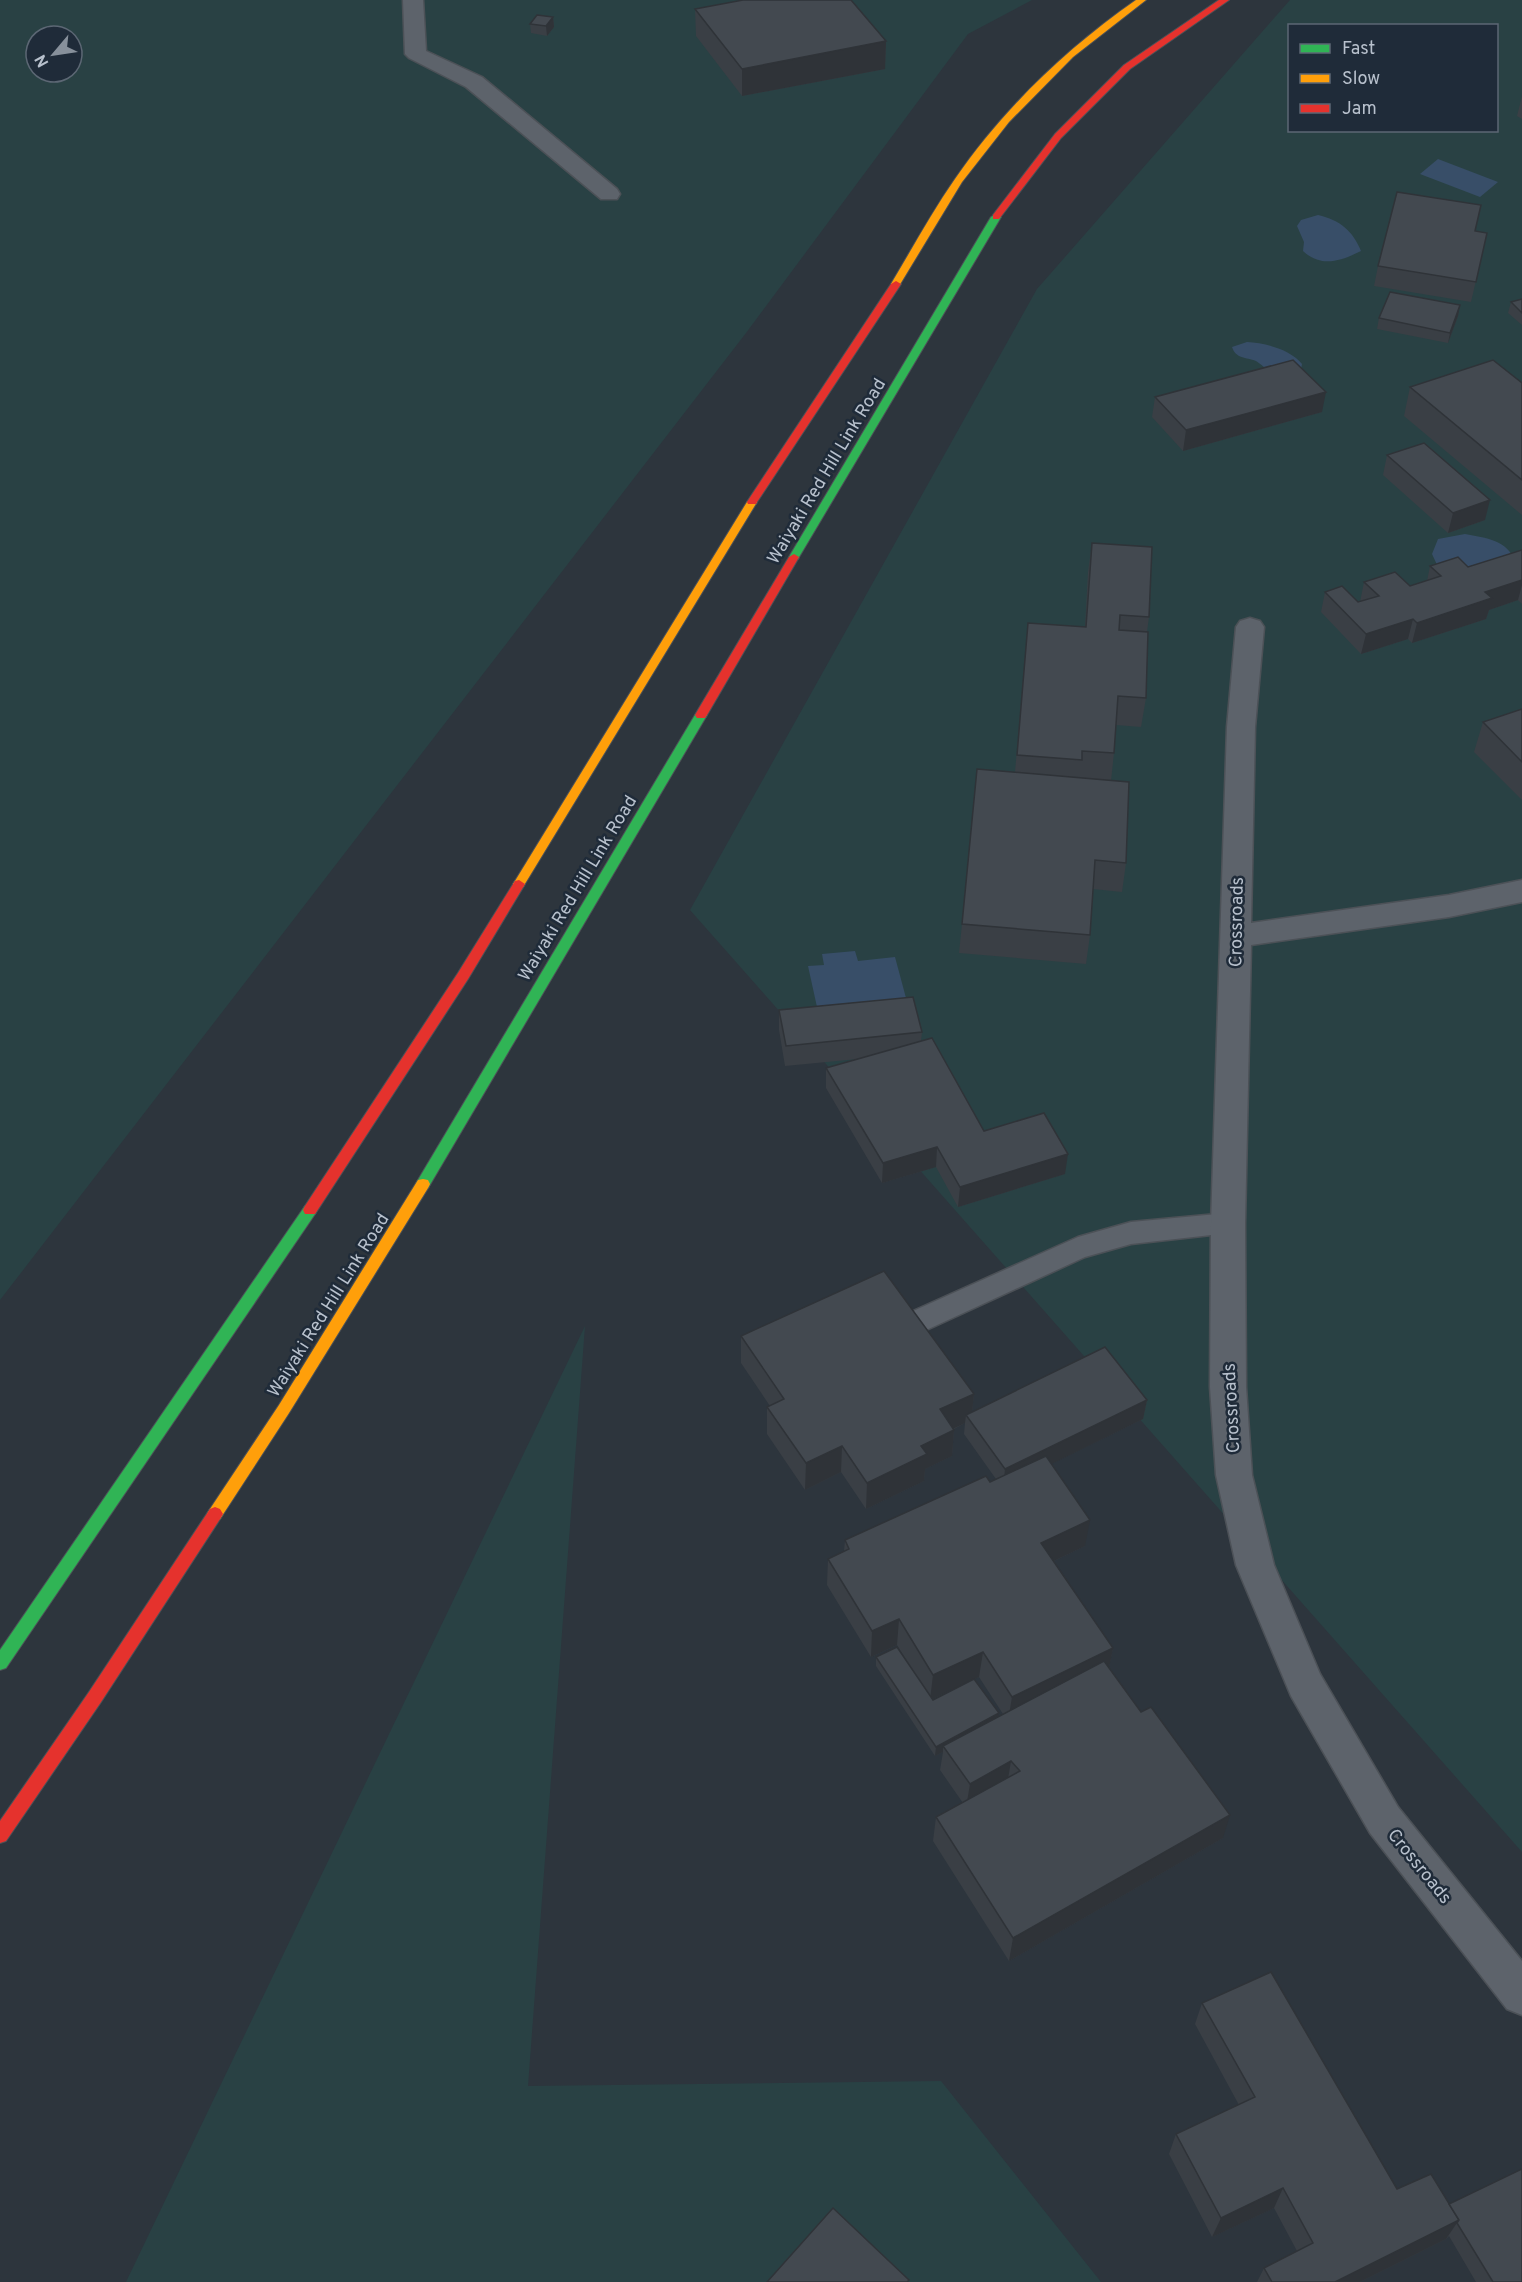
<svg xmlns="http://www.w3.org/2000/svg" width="1522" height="2282" viewBox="0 0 1522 2282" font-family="Overpass,sans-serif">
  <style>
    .green { fill: #294144; fill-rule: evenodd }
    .water { fill: #384e68 }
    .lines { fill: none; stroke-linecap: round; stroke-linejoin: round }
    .lane-casing { stroke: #4c5157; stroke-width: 3 }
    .street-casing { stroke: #4c5157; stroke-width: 3 }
    .fast-casing { stroke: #4c5157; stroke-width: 2 }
    .slow-casing { stroke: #4c5157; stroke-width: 2 }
    .jam-casing { stroke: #4c5157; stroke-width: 2 }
    .lane { fill: #5d636b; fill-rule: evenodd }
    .street { fill: #5d636b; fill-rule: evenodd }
    .fast { fill: #30b455; fill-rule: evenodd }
    .slow { fill: #ff9f0a; fill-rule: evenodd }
    .jam { fill: #e5322d; fill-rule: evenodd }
    .wall { fill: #3a3f45; fill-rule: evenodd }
    .shaded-wall { fill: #2f3338 }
    .building { fill: #434950; stroke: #2f3338; stroke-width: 1.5 }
    .labels { text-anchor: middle; stroke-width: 5; stroke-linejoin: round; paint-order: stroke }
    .street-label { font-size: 18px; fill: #b8c1cd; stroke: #1f2b39 }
  </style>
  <rect width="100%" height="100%" fill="#2d353d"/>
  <g class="green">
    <path d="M0,0H1032L968,34L746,333L0,1300ZM36,36H72V72H36Z"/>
    <path d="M1290,0H1522V1852L690,910L1037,289ZM1290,26H1496V130H1290Z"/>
    <path d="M585,1326L528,2086L941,2081L1101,2282H126Z"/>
  </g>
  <g class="water">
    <path d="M1438,159L1498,182L1480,197L1420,174Z"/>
    <path d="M1318,215C1340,220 1353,231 1361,251C1341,261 1321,268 1303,251L1304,242L1297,226L1301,220Z"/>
    <path d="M1247,342C1265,343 1290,349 1302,364L1301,369L1272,373C1267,370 1261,364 1256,361C1246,357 1236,359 1232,347Z"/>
    <path d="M1465,534C1486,538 1508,540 1515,562L1506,570L1439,569L1432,554L1438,539Z"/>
    <path d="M855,951L858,961L895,957L906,998L817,1007L808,966L824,965L822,954Z"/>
  </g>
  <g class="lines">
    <g class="lane-casing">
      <path id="lane" d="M1228,1213L1238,1216L1242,1224L1238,1232L1131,1244L1085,1257L922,1332L912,1336L902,1332L898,1324L902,1316L1078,1237L1131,1222Z"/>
    </g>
    <g class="street-casing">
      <g id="street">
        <path d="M403,0H423L426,51L482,77L617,189L620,194L617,199H601L466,87L409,58L405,54Z"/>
        <path d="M1250,618L1260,621L1264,627L1255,727L1251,923L1449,895L1522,880V902L1449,917L1251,945L1245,1224L1246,1387L1252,1475L1274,1565L1320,1674L1398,1807L1522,1961V2015L1507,2009L1370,1833L1291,1696L1236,1565L1216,1475L1210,1387L1211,1224L1227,727L1236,627L1240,621Z"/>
      </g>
    </g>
    <g class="fast-casing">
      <g id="fast">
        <path d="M996,214L1001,217L799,557L798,559H790L789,557L991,217Z"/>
        <path d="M701,711L707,715L428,1188H418L416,1184L418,1180L695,715Z"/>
        <path d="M310,1205L315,1206L317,1210L315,1214L6,1668L0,1670V1650L305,1206Z"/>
      </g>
    </g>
    <g class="slow-casing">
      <g id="slow">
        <path d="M1136,0H1146L1073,57L1009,122L962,182L899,286H893L891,284C912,249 932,212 955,179C1004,108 1066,49 1136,0Z"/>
        <path d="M752,499L757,502L523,887H515L513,884L515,881L747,502Z"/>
        <path d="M423,1179L428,1180L430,1184L428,1188L289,1413L220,1519L215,1521L210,1519L207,1514L210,1509L279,1405L418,1180Z"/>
      </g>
    </g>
    <g class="jam-casing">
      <g id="jam">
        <path d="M1219,0H1229L1130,69L1061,138L999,219H993V215L1055,134L1124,65Z"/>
        <path d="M896,281L901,284L757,502L756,504H748L747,502L891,284Z"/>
        <path d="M794,554L799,557L707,715L705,718H697L695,715L789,557Z"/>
        <path d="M519,880L525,884L468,979L315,1214H305L303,1210L305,1206L458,973L515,881Z"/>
        <path d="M215,1507L220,1509L223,1514L220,1519L101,1702L6,1841L0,1843V1821L89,1692L210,1509Z"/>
      </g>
    </g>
    <use href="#lane" class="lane"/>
    <use href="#street" class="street"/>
    <use href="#fast" class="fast"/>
    <use href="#slow" class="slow"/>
    <use href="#jam" class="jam"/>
  </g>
  <g class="wall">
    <path d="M695,9L886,41L885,69L742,96L696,36Z"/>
    <path d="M553,17L554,27L547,36L531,33L530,24Z"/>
    <path d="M1522,96V119L1517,116Z"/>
    <path d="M1475,231L1487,233L1471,302L1374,286L1378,266Z"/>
    <path d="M1522,299V325L1508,313L1511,302Z"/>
    <path d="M1460,305L1458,316L1448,343L1377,329L1379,318Z"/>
    <path d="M1522,383V515L1404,416L1410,387Z"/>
    <path d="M1155,397L1322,412L1183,451L1152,417Z"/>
    <path d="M1387,455L1485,520L1448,533L1383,475Z"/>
    <path d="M1092,543L1149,617L1147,632L1146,698L1141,727L1116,725L1114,753L1111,781L1126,863L1122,892L1093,889L1090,935L1086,964L959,953L962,924L1015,772L1028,623L1085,627L1088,572Z"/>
    <path d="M1522,550V604L1518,600L1489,610L1486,619L1412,643L1408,639L1361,654L1321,612L1325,592L1358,602H1360L1364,582L1410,586L1427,581L1430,566L1468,567Z"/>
    <path d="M1522,709V800L1474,752L1483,722Z"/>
    <path d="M779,1010L922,1032L921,1041L984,1131L1065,1174L958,1207L936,1167L882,1183L826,1088V1068L858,1059L785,1066L779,1030Z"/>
    <path d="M741,1336L974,1394L972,1412L1147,1400L1143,1419L1051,1464L1085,1546L1054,1561L1113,1648L1109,1667L1223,1838L1009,1961L933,1841L936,1817L963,1803L940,1770L943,1752L935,1756L876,1666V1657L908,1663L897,1645L871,1657L827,1585L828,1559L844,1551L845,1540L996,1479L964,1434L965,1423L954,1429L952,1456L925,1469L924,1481L866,1509L841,1472L805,1490L767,1434V1407L770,1406L741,1363ZM979,1677L1003,1714L998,1717L974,1679ZM966,1683L933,1700L932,1699Z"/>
    <path d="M1202,2003L1397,2189L1449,2204L1522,2282H1476L1449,2236L1446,2239L1360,2282H1257L1264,2268L1297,2251L1274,2208L1212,2237L1169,2154L1176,2134L1239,2105L1195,2024Z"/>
  </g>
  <g class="shaded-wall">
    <path d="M553,17L554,27L547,36L546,26Z"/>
    <path d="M886,41L885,69L742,96V69Z"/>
    <path d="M1460,305L1458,316L1448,343L1450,333Z"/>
    <path d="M1326,392L1322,412L1183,451L1186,430Z"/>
    <path d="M1490,500L1485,520L1448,533L1453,513Z"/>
    <path d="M1522,580V585L1518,600L1489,610L1486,619L1412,643L1417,623L1485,592Z"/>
    <path d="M1413,619L1408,639L1361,654L1366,634Z"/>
    <path d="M937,1147L936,1167L882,1183L883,1163Z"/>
    <path d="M1068,1154L1065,1174L958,1207L960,1187Z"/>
    <path d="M974,1394L971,1421L966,1415L965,1423L938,1436L940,1409Z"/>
    <path d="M1147,1400L1143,1419L1003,1488L1005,1469Z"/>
    <path d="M954,1430L952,1456L925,1469L924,1481L866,1509L867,1483L921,1446Z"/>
    <path d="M842,1446L841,1472L805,1490L806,1463Z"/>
    <path d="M1090,1520L1085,1546L1037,1569L1041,1543Z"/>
    <path d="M899,1619L897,1645L871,1657L872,1631Z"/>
    <path d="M1113,1648L1108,1673L1008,1721L1012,1697Z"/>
    <path d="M983,1652L979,1677L930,1700L933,1675Z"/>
    <path d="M999,1713L997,1722L943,1746V1752L935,1756L936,1747Z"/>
    <path d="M1011,1761L1007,1785L966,1808L970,1784Z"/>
    <path d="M1230,1815L1223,1838L1009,1961L1013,1938Z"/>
    <path d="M1283,2188L1274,2208L1212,2237L1221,2218Z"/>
    <path d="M1459,2220L1446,2239L1360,2282H1335Z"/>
  </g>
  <g class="building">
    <path d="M743,0H851L886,41L742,69L695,9Z"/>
    <path d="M537,15L553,17L546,26L530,24Z"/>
    <path d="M1397,192L1481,205L1475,231L1487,233L1476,282L1378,266Z"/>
    <path d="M1390,292L1460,305L1450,333L1379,318Z"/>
    <path d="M1522,299V313L1511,302Z"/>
    <path d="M1293,360L1326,392L1186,430L1155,397Z"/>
    <path d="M1493,360L1522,383V480L1410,387Z"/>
    <path d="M1424,443L1490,500L1453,513L1387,455Z"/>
    <path d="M1092,543L1152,547L1149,617L1120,615L1119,630L1148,632L1146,698L1118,696L1114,753L1082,751V760L1017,755L1028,623L1086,627Z"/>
    <path d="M1522,550V580L1485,592L1492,598L1417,623L1413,619L1366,634L1325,592L1342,586L1358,602L1379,596L1364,582L1395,572L1410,586L1441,576L1430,566L1458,557L1468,567Z"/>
    <path d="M1522,709V762L1483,722Z"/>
    <path d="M977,769L1129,782L1126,863L1095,860L1090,935L962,924Z"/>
    <path d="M913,997L922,1032L786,1046L779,1010Z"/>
    <path d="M932,1038L984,1131L1044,1113L1068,1154L960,1187L937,1147L883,1163L826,1068Z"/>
    <path d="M884,1271L974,1394L940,1409L954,1430L921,1446L927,1454L867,1483L842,1446L806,1463L767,1407L784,1399L741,1336Z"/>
    <path d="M1105,1347L1147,1400L1005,1469L966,1415Z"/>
    <path d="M1046,1456L1090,1520L1041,1543L1113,1648L1012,1697L983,1652L933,1675L899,1619L872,1631L828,1559L849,1549L845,1540L986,1476L990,1482Z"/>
    <path d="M897,1647L933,1700L974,1679L999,1713L936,1747L876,1657Z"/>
    <path d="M1104,1661L1141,1712L1151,1707L1230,1815L1013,1938L936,1817L1020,1771L1011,1761L970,1784L943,1746Z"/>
    <path d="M1271,1972L1397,2189L1431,2174L1459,2220L1335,2282H1272L1264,2268L1313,2243L1283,2188L1221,2218L1176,2134L1255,2097L1202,2003Z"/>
    <path d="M1522,2169V2282H1493L1457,2223L1459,2220L1449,2204Z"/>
    <path d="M833,2208L909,2280L907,2282H767Z"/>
  </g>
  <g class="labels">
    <g class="street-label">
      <text transform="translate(826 471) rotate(-59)" y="6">Waiyaki Red Hill Link Road</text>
      <text transform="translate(577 888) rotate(-59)" y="6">Waiyaki Red Hill Link Road</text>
      <text transform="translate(1236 922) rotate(-89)" y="6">Crossroads</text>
      <text transform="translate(328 1305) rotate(-58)" y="6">Waiyaki Red Hill Link Road</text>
      <text transform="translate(1231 1408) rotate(-93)" y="6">Crossroads</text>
      <text transform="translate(1420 1866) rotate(51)" y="6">Crossroads</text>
    </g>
  </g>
  <rect x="1288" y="24" width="210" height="108" fill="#1f2b39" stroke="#5c6774" stroke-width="1.5"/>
  <rect x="1300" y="44" width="30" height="9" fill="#30b455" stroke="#5c6774" stroke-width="1.5"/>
  <text x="1342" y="54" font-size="18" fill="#b8c1cd">Fast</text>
  <rect x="1300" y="74" width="30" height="9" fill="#ff9f0a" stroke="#5c6774" stroke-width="1.5"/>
  <text x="1342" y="84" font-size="18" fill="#b8c1cd">Slow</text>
  <rect x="1300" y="104" width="30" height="9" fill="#e5322d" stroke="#5c6774" stroke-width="1.5"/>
  <text x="1342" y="114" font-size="18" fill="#b8c1cd">Jam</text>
  <g transform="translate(54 54) rotate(241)"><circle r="28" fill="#1f2b39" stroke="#5c6774" stroke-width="1.5"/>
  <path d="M0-4.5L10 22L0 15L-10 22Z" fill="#87909b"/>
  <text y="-9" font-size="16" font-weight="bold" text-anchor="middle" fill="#b8c1cd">N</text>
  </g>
</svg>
